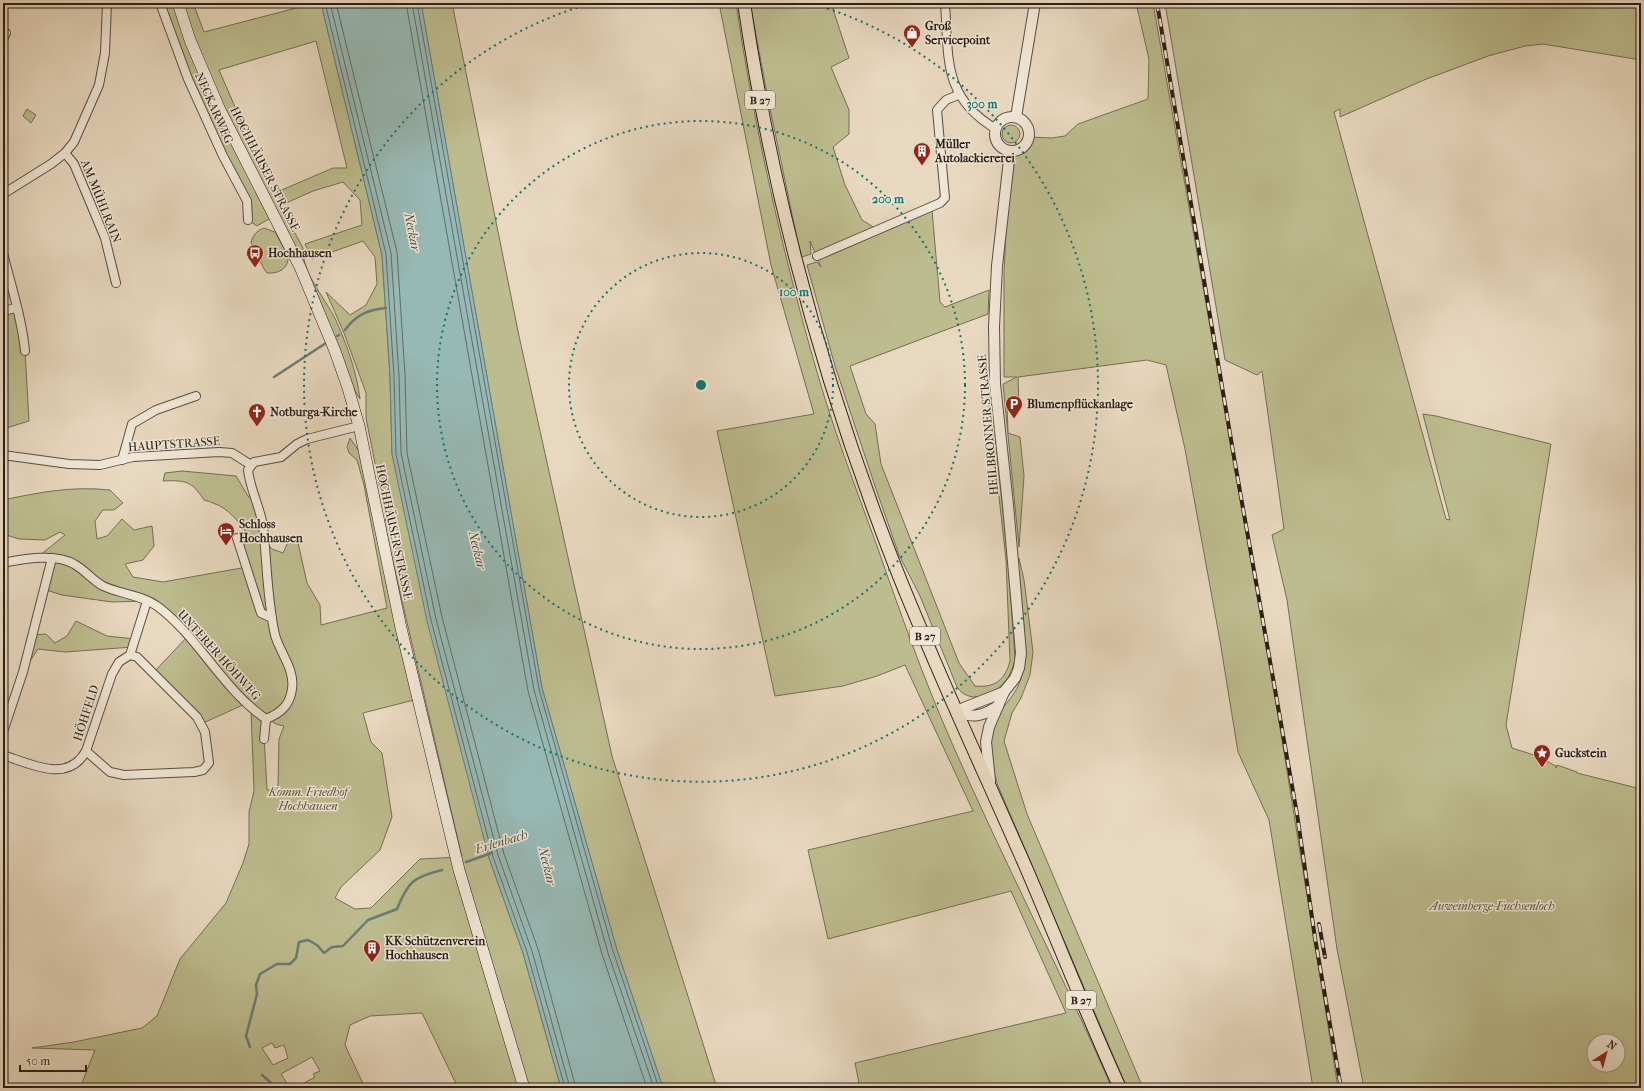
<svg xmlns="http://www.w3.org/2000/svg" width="1644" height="1091" viewBox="0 0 1644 1091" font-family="'IM FELL French Canon',serif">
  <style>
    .green { fill: #bdbc8e; stroke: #746e54; fill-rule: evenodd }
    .water { fill: #97b9b5; stroke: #6c7b77 }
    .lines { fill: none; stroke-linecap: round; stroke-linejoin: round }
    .shore { stroke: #616c67; stroke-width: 1 }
    .stream { stroke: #6c7b77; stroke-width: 2.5 }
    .minor-casing { stroke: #5a4d42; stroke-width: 10 }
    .tertiary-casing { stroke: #5a4d42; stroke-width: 12 }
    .secondary-casing { stroke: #2b1f19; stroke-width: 12 }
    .primary-casing { stroke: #2b1f19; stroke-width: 14 }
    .minor { stroke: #f0e6d5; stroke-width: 8 }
    .tertiary { stroke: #f0e6d5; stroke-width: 10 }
    .secondary { stroke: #f0e6d5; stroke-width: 11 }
    .primary { stroke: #e8d8bf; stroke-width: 12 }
    .rail-casing { stroke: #2b1f19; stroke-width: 4 }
    .rail { stroke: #f0e6d5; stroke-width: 2.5; stroke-dasharray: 8; stroke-linecap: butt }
    .ring { fill: none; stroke: #0f766e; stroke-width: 2; stroke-dasharray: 2 4 }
    .labels { text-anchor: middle; stroke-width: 3; stroke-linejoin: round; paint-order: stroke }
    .shield { fill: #f0e6d5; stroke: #665b51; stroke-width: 1 }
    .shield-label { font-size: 11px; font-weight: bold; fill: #2b1f19 }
    .poi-label { font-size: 12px; font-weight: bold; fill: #2b1f19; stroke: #f0e6d5; text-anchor: start }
    .street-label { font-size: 12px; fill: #2b1f19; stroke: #f0e6d5 }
    .park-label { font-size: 12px; font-style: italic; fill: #574e3c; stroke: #f0e6d5 }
    .water-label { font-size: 13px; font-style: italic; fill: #4b4d48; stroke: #f0e6d5 }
    .centre { fill: #0f766e; stroke: #f0e6d5; stroke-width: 2 }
    .ring-label { font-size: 12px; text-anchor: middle; font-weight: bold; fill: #0f766e; stroke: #f0e6d5; stroke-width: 3; stroke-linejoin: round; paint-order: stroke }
  </style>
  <rect width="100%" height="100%" fill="#e8d8bf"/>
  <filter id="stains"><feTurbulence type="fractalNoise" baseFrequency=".005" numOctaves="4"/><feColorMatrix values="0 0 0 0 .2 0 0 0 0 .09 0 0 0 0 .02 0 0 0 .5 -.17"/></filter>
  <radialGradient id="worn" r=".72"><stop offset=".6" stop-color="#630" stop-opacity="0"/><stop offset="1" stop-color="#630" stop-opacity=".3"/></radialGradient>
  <g class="green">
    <path d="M160,3H193L204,32L308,5L309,3H321L382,255L390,376L392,454L489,858L523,953L561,1088H458L422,1013L370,1016L350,1025L345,1045L365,1088H295L315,1077L313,1074L320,1071L312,1057L281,1074L290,1088H80L95,1050L32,1048L74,1042L142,1028L157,1016L180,959L226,903L243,863L249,844V812L254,791L251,709L245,704L201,724L153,673L188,636L147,601L112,602L62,595L46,590L52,558L34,560L65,535L60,532L45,540L19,539L3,534V500C41,492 72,486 110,490L123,503L114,510H103L95,521L97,539L107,536L122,519L134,530L152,526L154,546L143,560L125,564L133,577L163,582L247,567L237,538L247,534C234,515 226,506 204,500C192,481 185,480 163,481L165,473L182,471L236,476L248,496L258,505L264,540L272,549L283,553L289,540L297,538L307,583L320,605L321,625L387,608L364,485L357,460L349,453L347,447L350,438L361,454L414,700L363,713L371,742L382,753L392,817L380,850L341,887L335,898L355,909L371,908L420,859L462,857L384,524L386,518L366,418V393L344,333L326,292L350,315L366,305L377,284L375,257L363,241L312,259L305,244L362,225L360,200L343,182L313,191L284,204L277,192L333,168H347L316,41L219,70L269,185L303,248C302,276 328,300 338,325C348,348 357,374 360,399L356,393L319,299L300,267L274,216L257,226L248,220L247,201L223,156ZM263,716L276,724L284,726L279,739L278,785L276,790H267ZM272,1043L275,1048L284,1045L288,1058L273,1065L262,1048Z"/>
    <path d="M421,3H452L519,336L612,756L717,1088H663L617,950L542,688Z"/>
    <path d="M719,3H736C754,125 781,247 815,365C832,426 855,486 877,546C900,612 923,677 951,741C1002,858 1061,971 1112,1088H860L855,1063L1066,1013L1011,891L828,939L808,850L973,811L905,665L877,676L843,686L775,696L717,431L814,414L771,265Z"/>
    <path d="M750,3H831L849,58L831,67L849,110V134L833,147L845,185L862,220L878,230L932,210L940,302L945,307L989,290L988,314L850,366L866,414L875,424L881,464L959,663L975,686C995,688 1005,680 1010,661L1006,560L988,397L991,395L1008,559L1015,659C1014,664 1012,669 1010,674C1001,692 971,708 957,687L920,596L899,555L875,486L835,366L807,265L817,262L821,267L810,241L811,254L802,257L798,243L768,99Z"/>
    <path d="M1136,3H1153L1273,684L1338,1088H1313L1269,820L1238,752L1220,641L1185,449L1166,365L1147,360L1018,377L1019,404L1007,405L1008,433L1020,437L1024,476L1019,547L1003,384L1017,377H1004V272L1010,151C1020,151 1026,146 1029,137L1052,138L1065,136L1078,124L1148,99L1149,59Z"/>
    <path d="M1165,3H1641V60L1543,44L1525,46L1488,56L1424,80L1340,117V109L1334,112L1446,519L1450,520L1423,414L1436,416L1551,444L1506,725L1512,748L1534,755L1556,766V768L1557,765L1577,772V773L1641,789V1088H1364L1337,949L1287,600L1272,535L1284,529L1262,371L1257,375L1225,360ZM1594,1041H1618V1065H1594Z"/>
    <path d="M27,109L36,115L31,123L23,116Z"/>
    <circle cx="1011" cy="134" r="9"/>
    <path d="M264,228L275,232L288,256C289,269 278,274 267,273L264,269L251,243C253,235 256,231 264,228Z"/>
    <path d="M16,308L25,351L29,421L3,429V311Z"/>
    <path d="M1019,558L1024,580L1033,652L1030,675L1021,698L1012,713L1004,741L1027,814L1143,1088H1127L998,786C990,760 984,734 1001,710C1010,699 1020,688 1022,673C1029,637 1020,597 1016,561Z"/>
    <path d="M76,621L107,636L135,639L133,647L65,652L38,649L23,672L33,635L46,634L55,643L67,636Z"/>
  </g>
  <path class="water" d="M321,3H421L542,688L617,950L663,1088H561L523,953L489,858L427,621L392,454L390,376L382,255Z"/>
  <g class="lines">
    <g class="shore">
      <path d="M325,3L386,254L394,376L396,454L431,620L493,857L527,952L565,1088"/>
      <path d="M330,3L391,253L399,376L401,453L436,619L498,855L532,951L570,1088"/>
      <path d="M336,3L397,252L405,375L407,453L442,617L504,854L538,949L576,1088"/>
      <path d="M406,3L528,691L602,954L647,1088"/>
      <path d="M412,3L534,690L608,953L654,1088"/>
      <path d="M417,3L539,689L613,951L659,1088"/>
    </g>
    <g class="stream">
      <path d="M345,330C356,315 367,310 386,308"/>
      <path d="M337,336L339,335"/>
      <path d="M274,377L326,343"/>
      <path d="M466,862L492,853"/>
      <path d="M250,1047L246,1036L257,994L256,985L260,974L277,964H290L296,958L299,942L308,940L317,945L324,953L332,947L343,946L368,920L397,909C408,882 413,877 442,870"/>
      <path d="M262,1075L277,1088"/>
    </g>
    <g class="minor-casing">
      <g id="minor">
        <path d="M160,3L188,79L223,156L247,201L248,220"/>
        <path d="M945,3C949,58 942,97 996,129"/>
        <path d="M3,39L6,33"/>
        <path d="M65,153L74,164L105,238L116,283"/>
        <path d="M3,194L51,164L65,153L74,142L99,85L105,53L107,3"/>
        <path d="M3,253C11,286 22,318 25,351"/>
        <path d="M817,256L940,203L945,198L937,110L946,100L958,95"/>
        <path d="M3,311L16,308"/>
        <path d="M3,455L69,464L100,465L133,457L219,452L232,453L251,465"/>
        <path d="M122,460L132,424L156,410L196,396"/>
        <path d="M237,538L261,613L272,618"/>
        <path d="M3,563C24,559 55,553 74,564C85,570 92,580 103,586C120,594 142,595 157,606C199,637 222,689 266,719"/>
        <path d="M266,719C281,713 290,705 292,689C295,669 280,653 275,635C267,599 267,562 263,526C260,507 250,489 248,470L254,462L281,457L297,444L307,439L359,426"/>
        <path d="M3,732L23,672L52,558"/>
        <path d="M264,739L266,719"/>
        <path d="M86,751L110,772L124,775L194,772L203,770L209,763L205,732L197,717L137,657L130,655"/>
        <path d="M3,755C31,764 68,784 86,751L112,674L119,662L130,655L147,601"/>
      </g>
    </g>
    <g class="tertiary-casing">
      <g id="tertiary">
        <path d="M1016,117L1035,3"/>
        <circle cx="1012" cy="134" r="17"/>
        <path d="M956,711L1004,692"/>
        <path d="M956,711C972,719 983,716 998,706"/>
        <path d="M990,781L986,742L989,727L1004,692L1015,678L1019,668L1021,653L1008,505L995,384L994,327L997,266L1010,151"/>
      </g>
    </g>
    <g class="secondary-casing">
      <path id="secondary" d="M178,3L190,40L219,108L300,267L335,351L348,388L359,426L401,628L459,870L524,1088"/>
    </g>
    <g class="primary-casing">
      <path id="primary" d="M744,3C772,194 823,381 893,561C934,666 982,767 1027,870C1058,942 1087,1016 1120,1088"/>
    </g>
    <use href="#minor" class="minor"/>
    <use href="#tertiary" class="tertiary"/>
    <use href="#secondary" class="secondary"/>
    <use href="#primary" class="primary"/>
    <g class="rail-casing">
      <g id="rail">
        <path d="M1157,3L1235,463L1297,814L1315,938L1341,1088"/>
        <path d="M1319,924L1325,957"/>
      </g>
    </g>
    <use href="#rail" class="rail"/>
  </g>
  <g class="ring">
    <circle cx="701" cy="385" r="132"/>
    <circle cx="701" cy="385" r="264"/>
    <path d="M810 3A397 397 0 1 1 592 3"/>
  </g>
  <defs>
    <g id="shop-pin" transform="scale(0.9)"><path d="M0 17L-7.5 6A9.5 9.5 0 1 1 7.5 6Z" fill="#8f2418" stroke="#f0e6d5"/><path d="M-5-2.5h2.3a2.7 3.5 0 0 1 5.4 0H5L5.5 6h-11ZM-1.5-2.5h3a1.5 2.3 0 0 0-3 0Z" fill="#fff"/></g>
    <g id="building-pin" transform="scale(0.9)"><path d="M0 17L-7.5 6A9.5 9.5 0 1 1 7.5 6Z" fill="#8f2418" stroke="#f0e6d5"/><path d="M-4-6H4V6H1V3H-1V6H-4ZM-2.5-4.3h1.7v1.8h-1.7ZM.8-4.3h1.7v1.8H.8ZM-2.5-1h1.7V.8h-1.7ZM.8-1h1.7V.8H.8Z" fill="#fff"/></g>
    <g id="bus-pin" transform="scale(0.9)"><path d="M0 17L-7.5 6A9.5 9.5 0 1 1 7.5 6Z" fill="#8f2418" stroke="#f0e6d5"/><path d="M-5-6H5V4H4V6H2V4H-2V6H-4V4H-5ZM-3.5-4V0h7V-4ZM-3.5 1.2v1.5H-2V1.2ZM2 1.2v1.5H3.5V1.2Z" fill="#fff"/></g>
    <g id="parking-pin" transform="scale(0.9)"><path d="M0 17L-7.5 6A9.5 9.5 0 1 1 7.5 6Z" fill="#8f2418" stroke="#f0e6d5"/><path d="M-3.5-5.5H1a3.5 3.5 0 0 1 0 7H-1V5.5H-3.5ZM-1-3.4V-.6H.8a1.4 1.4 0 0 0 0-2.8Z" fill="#fff"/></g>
    <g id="church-pin" transform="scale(0.9)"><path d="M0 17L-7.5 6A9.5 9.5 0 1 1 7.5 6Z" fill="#8f2418" stroke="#f0e6d5"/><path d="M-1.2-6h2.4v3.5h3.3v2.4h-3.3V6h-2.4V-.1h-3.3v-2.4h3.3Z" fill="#fff"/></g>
    <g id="hotel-pin" transform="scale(0.9)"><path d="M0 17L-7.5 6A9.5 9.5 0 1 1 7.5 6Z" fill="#8f2418" stroke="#f0e6d5"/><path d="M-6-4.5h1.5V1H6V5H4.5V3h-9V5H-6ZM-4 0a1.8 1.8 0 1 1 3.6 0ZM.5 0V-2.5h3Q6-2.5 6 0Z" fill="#fff"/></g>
    <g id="sight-pin" transform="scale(0.9)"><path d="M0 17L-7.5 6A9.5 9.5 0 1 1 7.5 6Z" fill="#8f2418" stroke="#f0e6d5"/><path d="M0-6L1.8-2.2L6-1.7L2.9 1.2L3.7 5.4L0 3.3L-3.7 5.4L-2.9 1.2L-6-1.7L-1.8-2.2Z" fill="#fff"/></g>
  </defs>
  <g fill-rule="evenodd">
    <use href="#shop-pin" x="912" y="33"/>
    <use href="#building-pin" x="922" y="151"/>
    <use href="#bus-pin" x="255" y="253"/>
    <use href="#parking-pin" x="1014" y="404"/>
    <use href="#church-pin" x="257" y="412"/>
    <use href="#hotel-pin" x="226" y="531"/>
    <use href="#sight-pin" x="1542" y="753"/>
    <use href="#building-pin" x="372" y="948"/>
  </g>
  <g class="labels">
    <g class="shield">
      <rect x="745" y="91" width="30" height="18" rx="3"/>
      <rect x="910" y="627" width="30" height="18" rx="3"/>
      <rect x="1066" y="991" width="30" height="18" rx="3"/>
    </g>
    <g class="shield-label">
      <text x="760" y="104">B 27</text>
      <text x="925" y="640">B 27</text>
      <text x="1081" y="1004">B 27</text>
    </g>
    <g class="poi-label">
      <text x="925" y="30">Groß<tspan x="925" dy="14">Servicepoint</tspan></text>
      <text x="935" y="148">Müller<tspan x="935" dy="14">Autolackiererei</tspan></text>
      <text x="268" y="257">Hochhausen</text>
      <text x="1027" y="408">Blumenpflückanlage</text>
      <text x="270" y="416">Notburga-Kirche</text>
      <text x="239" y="528">Schloss<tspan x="239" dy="14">Hochhausen</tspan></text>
      <text x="1555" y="757">Guckstein</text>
      <text x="385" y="945">KK Schützenverein<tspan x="385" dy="14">Hochhausen</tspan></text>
    </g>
    <g class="street-label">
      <text transform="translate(214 108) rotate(66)" y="4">NECKARWEG</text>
      <text transform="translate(265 169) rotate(63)" y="4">HOCHHÄUSER STRASSE</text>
      <text transform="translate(101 201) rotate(68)" y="4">AM MÜHLRAIN</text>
      <text transform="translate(988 425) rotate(-95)" y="4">HEILBRONNER STRASSE</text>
      <text transform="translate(174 444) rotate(-4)" y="4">HAUPTSTRASSE</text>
      <text transform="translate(394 532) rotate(78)" y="4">HOCHHÄUSER STRASSE</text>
      <text transform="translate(219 655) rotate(48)" y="4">UNTERER HÖHWEG</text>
      <text transform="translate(86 713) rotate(-72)" y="4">HÖHFELD</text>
    </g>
    <g class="park-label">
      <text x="308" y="796">Komm. Friedhof<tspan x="308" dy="14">Hochhausen</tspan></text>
      <text x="1492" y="910">Auweinberge-Fuchsenloch</text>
    </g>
    <g class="water-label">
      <text transform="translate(413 232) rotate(79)" y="5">Neckar</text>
      <text transform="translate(478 550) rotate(77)" y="5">Neckar</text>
      <text transform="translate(501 841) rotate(-17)" y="5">Erlenbach</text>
      <text transform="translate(548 866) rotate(77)" y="5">Neckar</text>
    </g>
  </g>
  <circle cx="701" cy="385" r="6" class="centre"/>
  <g class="ring-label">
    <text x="982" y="108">300 m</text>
    <text x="888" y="203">200 m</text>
    <text x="794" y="296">100 m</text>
  </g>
  <rect width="1644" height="1091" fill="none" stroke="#e8d8bf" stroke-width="16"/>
  <rect x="4" y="4" width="1636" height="1083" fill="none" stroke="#2b1f19" stroke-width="2"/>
  <rect x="8" y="8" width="1628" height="1075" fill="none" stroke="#2b1f19"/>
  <g transform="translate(1606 1053) rotate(36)"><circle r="19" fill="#f0e6d5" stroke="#a1968a"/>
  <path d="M0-3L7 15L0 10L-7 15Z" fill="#8f2418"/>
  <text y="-6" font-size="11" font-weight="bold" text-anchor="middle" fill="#2b1f19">N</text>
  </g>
  <path d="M20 1065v6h66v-6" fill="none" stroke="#2b1f19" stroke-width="2"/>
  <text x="26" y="1065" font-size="12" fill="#2b1f19" stroke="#f0e6d5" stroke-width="3" paint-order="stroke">50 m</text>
  <rect width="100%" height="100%" filter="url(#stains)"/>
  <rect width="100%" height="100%" fill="url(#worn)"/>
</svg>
